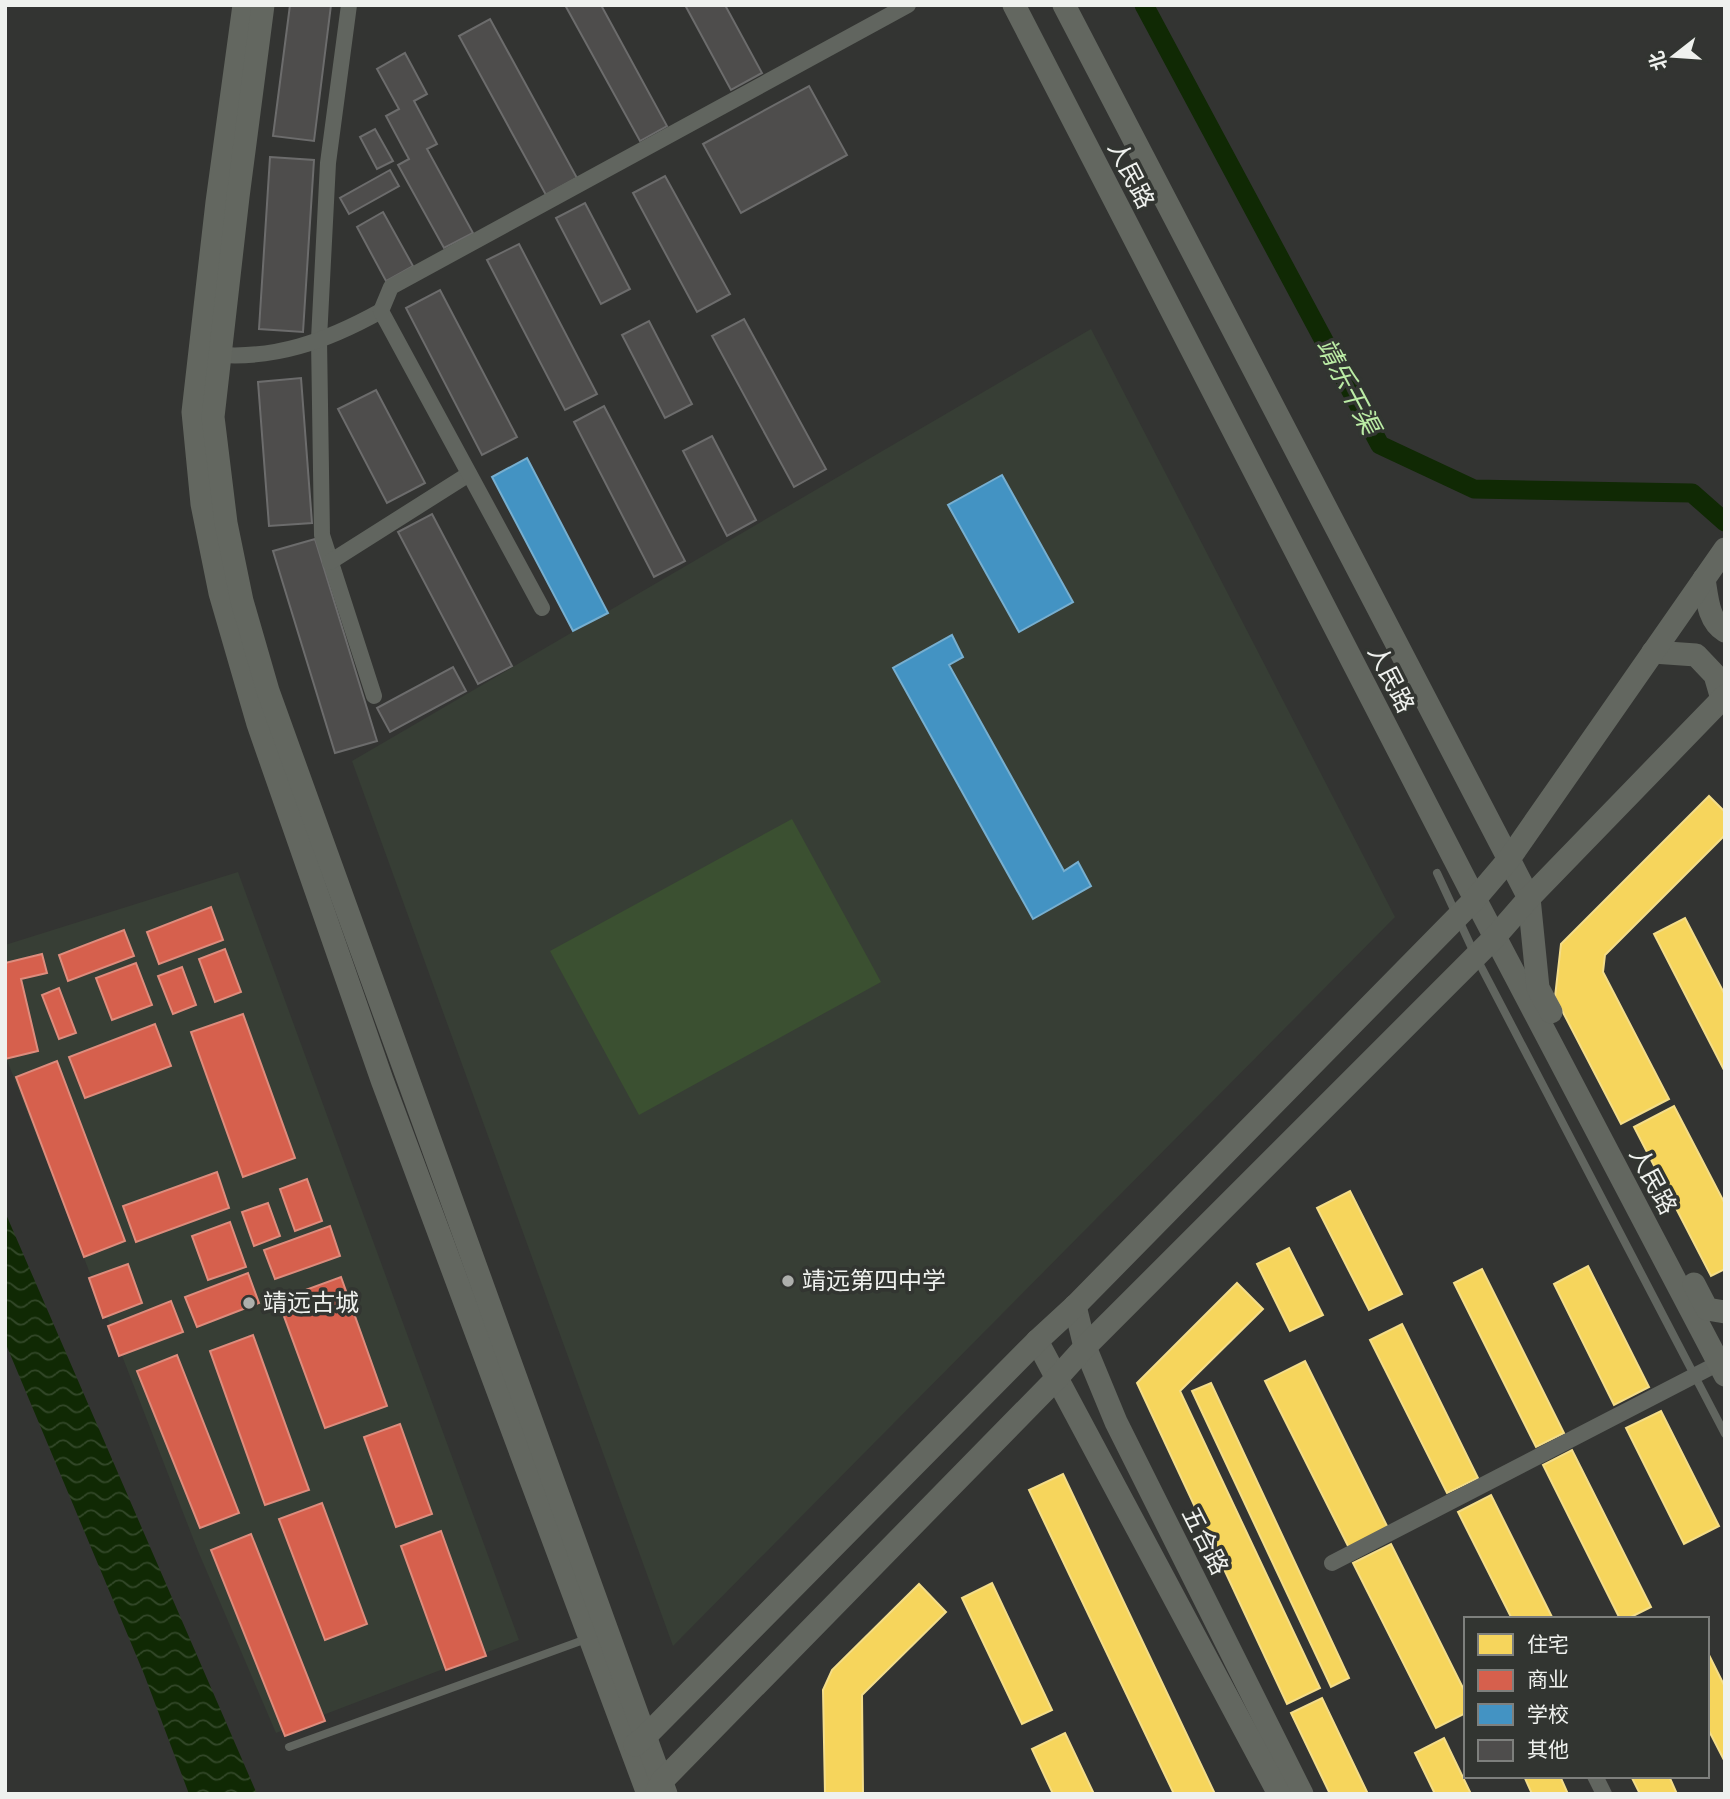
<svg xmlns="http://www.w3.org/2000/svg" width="1730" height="1799" viewBox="0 0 1730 1799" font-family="Signika,'Noto Sans SC',sans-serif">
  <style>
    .built { fill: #373e35 }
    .grass { fill: #3b5031 }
    .water { fill: url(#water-waves) }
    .homes { fill: #f6d55c; stroke: #f4dd88; stroke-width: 2 }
    .shops { fill: #d6604d; stroke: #de8c7d; stroke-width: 2 }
    .schools { fill: #4393c3; stroke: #77afd0; stroke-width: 2 }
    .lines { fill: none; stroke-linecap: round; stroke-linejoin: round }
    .canal { stroke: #102904; stroke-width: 19 }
    .building { fill: #4e4d4c; stroke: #6c6c6c; stroke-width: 2 }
    .lane { stroke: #61655f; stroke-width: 8 }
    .street { stroke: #61655f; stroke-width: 16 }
    .secondary { stroke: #636760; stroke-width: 23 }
    .poi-dot { fill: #adafac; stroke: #323531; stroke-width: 2.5 }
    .labels { text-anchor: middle; stroke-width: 7; stroke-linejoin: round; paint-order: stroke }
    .street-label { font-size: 24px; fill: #eff1ee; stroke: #323531 }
    .poi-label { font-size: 24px; fill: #eff1ee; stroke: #323531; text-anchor: start }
    .water-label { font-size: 26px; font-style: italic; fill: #bbeca5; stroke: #323531 }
  </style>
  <defs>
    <pattern id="water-waves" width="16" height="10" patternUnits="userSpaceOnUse" patternTransform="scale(1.75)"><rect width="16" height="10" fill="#102904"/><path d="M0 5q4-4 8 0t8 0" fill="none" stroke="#334829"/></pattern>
  </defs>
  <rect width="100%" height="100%" fill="#333432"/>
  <g class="built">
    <path d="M1091,329L1395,917L673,1646L352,761Z"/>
    <path d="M238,872L519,1640L276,1733L198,1551L5,1055V945Z"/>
  </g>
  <path class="grass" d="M792,819L881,982L639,1115L550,951Z"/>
  <path class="water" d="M5,1212L257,1794H189L144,1674L5,1342Z"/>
  <g class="homes">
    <path d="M1709,796L1725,812V835L1605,955L1603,972L1669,1099L1621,1124L1555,997L1561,944Z"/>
    <path d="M1685,918L1725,995L1724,1070L1654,934Z"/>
    <path d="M1674,1106L1725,1204V1269L1711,1276L1634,1127Z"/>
    <path d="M1350,1191L1402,1294L1369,1310L1317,1208Z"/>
    <path d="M1289,1248L1323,1315L1290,1331L1257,1264Z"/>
    <path d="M1588,1266L1649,1387L1614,1405L1554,1284Z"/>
    <path d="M1482,1269L1564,1433L1536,1447L1454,1283Z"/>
    <path d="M1237,1283L1263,1309L1180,1391L1320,1688L1287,1704L1137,1383Z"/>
    <path d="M1402,1324L1478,1478L1447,1493L1370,1340Z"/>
    <path d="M1305,1361L1388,1528L1349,1548L1265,1381Z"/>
    <path d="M1211,1383L1349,1678L1331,1687L1192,1391Z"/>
    <path d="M1661,1411L1719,1526L1684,1544L1626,1428Z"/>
    <path d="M1572,1450L1651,1607L1627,1619H1620L1543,1465Z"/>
    <path d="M1063,1474L1215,1794H1174L1029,1490Z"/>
    <path d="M1491,1495L1553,1619H1512L1458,1512Z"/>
    <path d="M1391,1544L1466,1694V1713L1436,1728L1353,1563Z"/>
    <path d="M992,1583L1052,1710L1022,1724L962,1598Z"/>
    <path d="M919,1584L946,1612L862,1695L863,1794H825L823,1690L832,1670Z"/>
    <path d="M1707,1651L1725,1687V1762L1707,1727Z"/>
    <path d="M1322,1698L1368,1794H1330L1291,1713Z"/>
    <path d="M1065,1733L1094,1794H1053L1032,1749Z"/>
    <path d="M1444,1738L1471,1794H1435L1415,1753Z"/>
    <path d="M1524,1776H1560L1568,1794H1532Z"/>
    <path d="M1631,1776H1669L1677,1794H1640Z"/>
  </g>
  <g class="shops">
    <path d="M211,907L223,940L159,964L147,932Z"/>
    <path d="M124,930L134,956L68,981L59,955Z"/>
    <path d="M225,949L241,992L215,1002L199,959Z"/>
    <path d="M42,954L47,973L21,979L38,1051L5,1059V963Z"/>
    <path d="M136,963L152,1005L112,1020L96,978Z"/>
    <path d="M182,967L196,1005L173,1014L158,976Z"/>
    <path d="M59,988L76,1033L59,1039L42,995Z"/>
    <path d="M243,1014L295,1158L243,1177L191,1032Z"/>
    <path d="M155,1024L171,1066L85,1098L69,1057Z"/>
    <path d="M57,1061L125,1241L84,1257L16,1077Z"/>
    <path d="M217,1172L229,1208L136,1242L123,1206Z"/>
    <path d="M307,1179L322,1221L295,1231L280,1189Z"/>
    <path d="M268,1203L280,1236L254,1246L242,1212Z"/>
    <path d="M230,1222L246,1267L208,1280L192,1236Z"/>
    <path d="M330,1226L340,1256L275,1279L264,1250Z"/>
    <path d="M128,1264L142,1303L103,1318L89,1278Z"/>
    <path d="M248,1273L259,1303L197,1327L185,1297Z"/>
    <path d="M341,1277L387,1406L325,1428L278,1300Z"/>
    <path d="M171,1301L183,1332L119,1356L108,1326Z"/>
    <path d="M253,1335L309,1490L265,1505L210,1351Z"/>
    <path d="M177,1355L239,1513L200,1528L137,1371Z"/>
    <path d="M400,1424L432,1514L396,1527L364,1437Z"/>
    <path d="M322,1503L367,1624L325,1640L279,1519Z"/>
    <path d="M441,1531L486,1656L446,1670L401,1546Z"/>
    <path d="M251,1534L325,1721L285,1736L211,1550Z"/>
  </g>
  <g class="schools">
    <path d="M527,458L608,613L573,631L492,477Z"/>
    <path d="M1002,475L1073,602L1019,632L948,505Z"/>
    <path d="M952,635L963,657L949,665L1064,871L1078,862L1091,886L1033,919L893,668Z"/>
  </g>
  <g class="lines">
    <path class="canal" d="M1144,5L1380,445L1474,489L1692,493L1725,522"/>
  </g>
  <g class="building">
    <path d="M290,5H331L314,141L273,136Z"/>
    <path d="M565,5H601L667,126L640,141Z"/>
    <path d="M685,5H725L762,73L731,90Z"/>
    <path d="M490,19L577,178L546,195L459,36Z"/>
    <path d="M405,53L427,94L414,101L437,144L427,149L473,233L444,248L398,165L409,159L386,116L399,109L377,69Z"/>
    <path d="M809,86L847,155L741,213L703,144Z"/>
    <path d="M375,129L393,161L377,169L360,137Z"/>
    <path d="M270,157L314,160L303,332L259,329Z"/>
    <path d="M390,170L399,186L349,214L340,198Z"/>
    <path d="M665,176L730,294L697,312L633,193Z"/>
    <path d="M585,203L630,289L601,304L556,218Z"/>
    <path d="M383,212L413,266L386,281L357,227Z"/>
    <path d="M519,244L597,394L565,410L487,260Z"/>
    <path d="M440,290L517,437L482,455L406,308Z"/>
    <path d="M744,319L826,469L794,487L712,336Z"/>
    <path d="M649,321L692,404L665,418L622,335Z"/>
    <path d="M301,378L312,523L269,526L258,382Z"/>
    <path d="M376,390L425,483L387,503L338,409Z"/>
    <path d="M604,406L685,561L654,577L574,422Z"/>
    <path d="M712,436L756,520L727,536L683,451Z"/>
    <path d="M432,514L512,666L478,684L398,532Z"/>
    <path d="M315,539L377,741L335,753L273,551Z"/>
    <path d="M453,667L466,691L390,732L377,708Z"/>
  </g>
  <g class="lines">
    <g class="lane">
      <path d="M1437,873L1476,957L1725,1434"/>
      <path d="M289,1747L589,1638"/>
    </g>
    <g class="street">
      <path d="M349,5L328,163L319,339L322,535L374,696"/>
      <path d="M210,354C273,361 327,341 381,311"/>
      <path d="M330,562L469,474"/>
      <path d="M542,608L381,311L391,287L908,5"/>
      <path d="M1332,1563L1719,1363"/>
      <path d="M1595,1776L1604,1794"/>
    </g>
    <g class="secondary">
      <path d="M244,5L217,202L193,412L202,504L220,593L258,724L382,1080L648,1794"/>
      <path d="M263,5L238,197L213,417L226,523L242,601L268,691L666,1794"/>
      <path d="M1014,5L1475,899L1725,1375"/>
      <path d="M1064,5L1529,898L1538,988L1551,1012"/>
      <path d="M1704,579C1707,597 1708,621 1725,631"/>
      <path d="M1653,652L1696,655L1715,675L1722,699"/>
      <path d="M1694,1284L1707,1309L1725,1312"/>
      <path d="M1075,1306L1085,1347L1116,1422L1302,1794"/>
      <path d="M1037,1341L1279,1794"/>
      <path d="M635,1745L645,1737L1037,1341L1075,1306L1475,899L1509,859L1725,549"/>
      <path d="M657,1791L662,1781L1057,1378L1085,1347L1495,937L1529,898L1725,696"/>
    </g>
  </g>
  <g class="poi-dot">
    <circle cx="788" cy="1281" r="7"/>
    <circle cx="249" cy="1303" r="7"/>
  </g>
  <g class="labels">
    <g class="street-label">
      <text transform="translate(1131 175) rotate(63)" y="8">人民路</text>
      <text transform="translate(1391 679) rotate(63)" y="8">人民路</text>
      <text transform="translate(1653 1181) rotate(62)" y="8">人民路</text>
      <text transform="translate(1205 1541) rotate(63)" y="8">五合路</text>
    </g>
    <g class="poi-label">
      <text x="802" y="1289">靖远第四中学</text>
      <text x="263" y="1311">靖远古城</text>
    </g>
    <g class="water-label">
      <text transform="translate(1348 386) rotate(62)" y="9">靖乐干渠</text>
    </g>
  </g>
  <rect width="1730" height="1799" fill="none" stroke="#eff1ee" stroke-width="14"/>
  <rect x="1464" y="1617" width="245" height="161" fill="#323531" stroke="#7e807d" stroke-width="2"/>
  <rect x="1478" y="1634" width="35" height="21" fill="#f6d55c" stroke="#7e807d" stroke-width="2"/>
  <text x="1527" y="1652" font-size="21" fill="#eff1ee">住宅</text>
  <rect x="1478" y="1670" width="35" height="21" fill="#d6604d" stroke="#7e807d" stroke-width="2"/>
  <text x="1527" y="1687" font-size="21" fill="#eff1ee">商业</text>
  <rect x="1478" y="1704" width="35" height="21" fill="#4393c3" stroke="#7e807d" stroke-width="2"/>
  <text x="1527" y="1722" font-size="21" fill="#eff1ee">学校</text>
  <rect x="1478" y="1740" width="35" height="21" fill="#4e4d4c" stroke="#7e807d" stroke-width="2"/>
  <text x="1527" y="1757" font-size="21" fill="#eff1ee">其他</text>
  <g transform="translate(1674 56) rotate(253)" stroke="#323531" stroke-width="5" paint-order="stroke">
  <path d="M0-5L12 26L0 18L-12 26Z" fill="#eff1ee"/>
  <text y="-10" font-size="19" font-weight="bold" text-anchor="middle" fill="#eff1ee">北</text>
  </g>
</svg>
